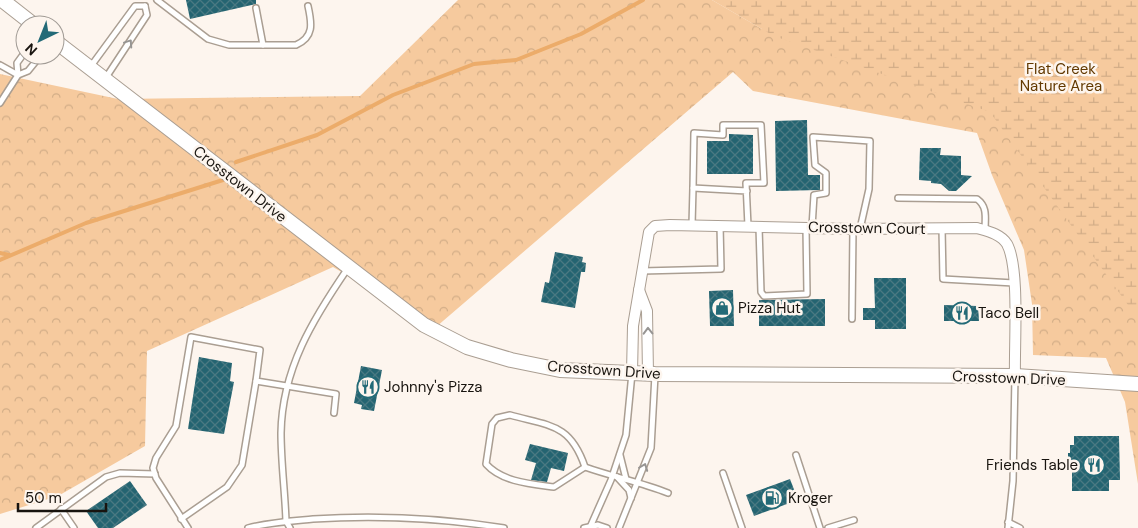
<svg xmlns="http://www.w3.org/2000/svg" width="1138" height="528" viewBox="0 0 1138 528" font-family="'DM Sans',sans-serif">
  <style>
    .forest { fill: url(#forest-crowns) }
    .wetland { fill: url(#wetland-marsh) }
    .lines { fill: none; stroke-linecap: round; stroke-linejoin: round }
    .stream { stroke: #ecac6a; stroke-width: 4 }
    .building { fill: url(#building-cross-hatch) }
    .service-casing { stroke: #aa9e92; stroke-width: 8 }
    .minor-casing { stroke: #aa9e92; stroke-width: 12 }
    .tertiary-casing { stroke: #aa9e92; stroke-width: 16 }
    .service { stroke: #fff; stroke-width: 5 }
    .minor { stroke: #fff; stroke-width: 10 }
    .tertiary { stroke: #fff; stroke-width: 14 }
    .oneway { stroke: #979593 }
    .labels { text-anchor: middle; stroke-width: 5; stroke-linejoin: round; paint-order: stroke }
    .park-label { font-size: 15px; fill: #623901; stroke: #fdf5ee }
    .street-label { font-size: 15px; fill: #18140f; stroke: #fdf5ee }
    .poi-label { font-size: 15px; fill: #18140f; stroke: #fdf5ee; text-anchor: start }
  </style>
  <defs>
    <pattern id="forest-crowns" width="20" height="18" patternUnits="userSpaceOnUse" patternTransform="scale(1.25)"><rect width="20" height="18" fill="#f6ca9e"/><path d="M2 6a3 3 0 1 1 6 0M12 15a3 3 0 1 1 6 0" fill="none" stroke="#d2ad87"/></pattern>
    <pattern id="wetland-marsh" width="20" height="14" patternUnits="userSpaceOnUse" patternTransform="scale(1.25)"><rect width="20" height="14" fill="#f6ca9e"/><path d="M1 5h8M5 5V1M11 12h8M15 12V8" fill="none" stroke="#d2ad87"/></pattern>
    <pattern id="building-cross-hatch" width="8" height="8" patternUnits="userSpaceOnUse" patternTransform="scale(1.25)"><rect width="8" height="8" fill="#246471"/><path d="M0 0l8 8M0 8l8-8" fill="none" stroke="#4a7982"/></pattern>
  </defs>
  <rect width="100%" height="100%" fill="#fdf5ee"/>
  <path class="forest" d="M458,0H712L762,29L1138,0V484L1125,402L1106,358L1033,355L1032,304L1024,250L992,175L977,133L753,91L733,72L436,327L333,267L147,351L145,446L58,496L0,514V74L118,99L360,96Z"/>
  <path class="wetland" d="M712,0H1138V319L990,112L774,36Z"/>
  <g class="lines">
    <g class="stream">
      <path d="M236,162L317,135L393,95L474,64L516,60L581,34L643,0"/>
      <path d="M0,253L9,255"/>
      <path d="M0,260L86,223L223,180"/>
    </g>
  </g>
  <g class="building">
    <path d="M186,0H256V4L190,19Z"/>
    <path d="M807,120L808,175H820V190L776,191L775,121Z"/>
    <path d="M729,134L753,135V174H707V141H729Z"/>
    <path d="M920,148H941L940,155L961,156V175L972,176L956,191H949L941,184L931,183V181L919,180Z"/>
    <path d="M555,252L583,257L582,262L586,263L585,272H581L575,308L541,302L545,282L549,283Z"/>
    <path d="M874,278H906V329H875V320H863V308H875Z"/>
    <path d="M733,290L734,326H710L709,291Z"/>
    <path d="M825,299V326H759V300Z"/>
    <path d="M944,305L978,306L979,321H944Z"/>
    <path d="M199,357L232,363L230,381L234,382L224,434L188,429Z"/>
    <path d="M361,366L382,370L374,411L361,409L362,405L354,403Z"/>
    <path d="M1074,436H1119L1120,480H1109V491H1072V469L1068,468V453H1070V445H1074Z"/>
    <path d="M530,444L568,453L564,471L551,468L547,482L531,480L536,463L525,460Z"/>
    <path d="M790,479L798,500L754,516L746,495Z"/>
    <path d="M130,481L147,505L113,528H98L86,511Z"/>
  </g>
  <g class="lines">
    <g class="service-casing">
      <g id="service">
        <path d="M157,0L208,39L229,45H296C314,37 312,24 308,6"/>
        <path d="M256,8L263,45"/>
        <path d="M25,52L17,63L18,75L28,71L41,55"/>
        <path d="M0,65L18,75L0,103"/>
        <path d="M91,66L135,6H145"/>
        <path d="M105,79L147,15L145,6"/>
        <path d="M747,191L693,188L694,133L723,135V125H761L764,183H746L748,226"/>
        <path d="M898,198L977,199C988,207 985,218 985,230"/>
        <path d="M692,225L693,188"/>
        <path d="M759,227L761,292L764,296L807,294L806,227"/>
        <path d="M812,227L814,195L826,193V173L815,165L813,137L870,141L869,189L860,229"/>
        <path d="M942,228L943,279L1014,283"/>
        <path d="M642,271L721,269L720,225"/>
        <path d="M852,319L853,229"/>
        <path d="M510,415C549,426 570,423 585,467L554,487C531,484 502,482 486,464L492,424L497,418Z"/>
        <path d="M620,455L626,479"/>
        <path d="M796,455L820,528"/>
        <path d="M585,467C613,477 641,482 668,493"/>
        <path d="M723,473L742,528"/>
        <path d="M617,477L629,490L631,498"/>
        <path d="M61,509L74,528"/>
        <path d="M181,519L227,487L242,465L256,381"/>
        <path d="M1008,522L1020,528"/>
        <path d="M591,525L611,480L626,435L632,373"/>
        <path d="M36,528L106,477L120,473L155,474"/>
        <path d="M188,528L156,478L153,468L156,458L176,426L191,337L260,350L256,381L336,394L334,413"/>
        <path d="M248,528C270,522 291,521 313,519C377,515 441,518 504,528"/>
        <path d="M290,528L286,521C285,492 281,462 281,433C282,369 313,319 348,268"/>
        <path d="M584,528L598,525L607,528"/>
        <path d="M619,528L651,448L655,375"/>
        <path d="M828,528L854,520"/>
        <path d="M1008,528L1013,481L1015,376"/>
      </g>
    </g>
    <g class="minor-casing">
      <g id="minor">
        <path d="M639,290L647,311L648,374"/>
        <path d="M632,373L633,326L649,232L655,226L670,225L853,229L977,228C987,231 1001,234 1007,244C1020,268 1014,346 1015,376"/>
      </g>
    </g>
    <g class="tertiary-casing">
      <g id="tertiary">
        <path d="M2,0L34,25"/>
        <path d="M55,41L424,325L467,347L511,360L560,370L655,374L1015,376L1138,384"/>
      </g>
    </g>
    <use href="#service" class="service"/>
    <use href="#minor" class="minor"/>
    <use href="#tertiary" class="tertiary"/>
  </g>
  <defs><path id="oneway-chevron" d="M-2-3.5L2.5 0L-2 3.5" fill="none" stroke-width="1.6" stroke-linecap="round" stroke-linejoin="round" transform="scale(1.25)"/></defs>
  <g class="oneway">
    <use href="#oneway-chevron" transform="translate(129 43) rotate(-56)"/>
    <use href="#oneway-chevron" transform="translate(648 331) rotate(-91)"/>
    <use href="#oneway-chevron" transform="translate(644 467) rotate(-69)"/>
  </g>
  <defs>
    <g id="shop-ring" transform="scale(1.125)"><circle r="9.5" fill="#fdf5ee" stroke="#236a77" stroke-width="1.5"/><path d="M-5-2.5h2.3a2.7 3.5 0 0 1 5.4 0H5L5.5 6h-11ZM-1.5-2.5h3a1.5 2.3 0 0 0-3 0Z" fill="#236a77"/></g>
    <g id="restaurant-ring" transform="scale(1.125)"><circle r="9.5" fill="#fdf5ee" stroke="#236a77" stroke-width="1.5"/><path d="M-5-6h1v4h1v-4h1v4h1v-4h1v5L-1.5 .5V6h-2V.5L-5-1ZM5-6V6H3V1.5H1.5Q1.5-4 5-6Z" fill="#236a77"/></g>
    <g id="fuel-ring" transform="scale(1.125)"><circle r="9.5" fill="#fdf5ee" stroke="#236a77" stroke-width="1.5"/><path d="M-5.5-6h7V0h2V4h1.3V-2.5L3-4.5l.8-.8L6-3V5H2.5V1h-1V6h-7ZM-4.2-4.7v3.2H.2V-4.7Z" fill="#236a77"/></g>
  </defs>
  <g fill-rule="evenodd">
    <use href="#shop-ring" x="722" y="308"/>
    <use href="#restaurant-ring" x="962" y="313"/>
    <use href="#restaurant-ring" x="368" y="387"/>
    <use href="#restaurant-ring" x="1094" y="465"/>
    <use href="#fuel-ring" x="772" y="498"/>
  </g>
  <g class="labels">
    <g class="park-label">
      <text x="1061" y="74">Flat Creek<tspan x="1061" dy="17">Nature Area</tspan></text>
    </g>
    <g class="street-label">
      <text transform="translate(240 184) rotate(38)" y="5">Crosstown Drive</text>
      <text transform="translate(867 228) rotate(1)" y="5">Crosstown Court</text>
      <text transform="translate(604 370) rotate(4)" y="5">Crosstown Drive</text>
      <text transform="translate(1009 378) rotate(2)" y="5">Crosstown Drive</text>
    </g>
    <g class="poi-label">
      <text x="738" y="313">Pizza Hut</text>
      <text x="978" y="318">Taco Bell</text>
      <text x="384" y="392">Johnny's Pizza</text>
      <text x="1078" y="470" text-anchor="end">Friends Table</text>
      <text x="788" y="503">Kroger</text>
    </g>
  </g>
  <g transform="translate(40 40) rotate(223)"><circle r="24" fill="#fdf5ee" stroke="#a19b95"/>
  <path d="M0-4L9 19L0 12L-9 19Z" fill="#236a77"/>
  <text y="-8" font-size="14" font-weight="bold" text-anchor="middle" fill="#18140f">N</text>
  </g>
  <path d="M18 503v8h88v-8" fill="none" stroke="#18140f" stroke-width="2.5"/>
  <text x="25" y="503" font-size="15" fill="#18140f" stroke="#fdf5ee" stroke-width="4" paint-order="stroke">50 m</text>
</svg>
